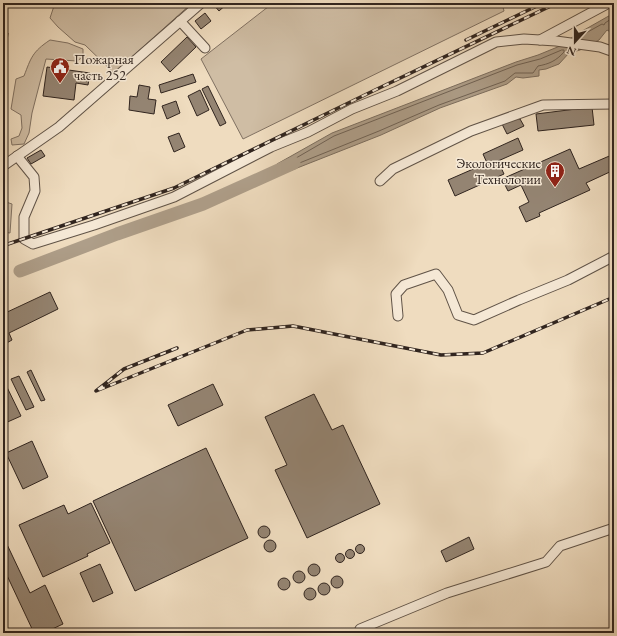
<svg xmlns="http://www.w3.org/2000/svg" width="617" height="636" viewBox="0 0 617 636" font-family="'EB Garamond',serif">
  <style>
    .green { fill: #cfbda4; stroke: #807162 }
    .water { fill: #ae9e89; stroke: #7c6e5f }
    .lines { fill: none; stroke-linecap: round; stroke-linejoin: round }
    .shore { stroke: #706254; stroke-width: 1 }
    .river { stroke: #ae9e89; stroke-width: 13 }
    .building { fill: #948472; stroke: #31251f }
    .minor-casing { stroke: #605347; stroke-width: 11 }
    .minor { stroke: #f5e8d5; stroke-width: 9 }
    .rail-casing { stroke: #31251f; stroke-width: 3.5 }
    .rail { stroke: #f5e8d5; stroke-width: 2; stroke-dasharray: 6; stroke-linecap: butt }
    .labels { text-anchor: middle; stroke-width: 3; stroke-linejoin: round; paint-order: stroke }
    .poi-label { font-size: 14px; fill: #31251f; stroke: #f5e8d5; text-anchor: start }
  </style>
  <rect width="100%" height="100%" fill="#efdcbf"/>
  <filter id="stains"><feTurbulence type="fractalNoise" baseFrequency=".005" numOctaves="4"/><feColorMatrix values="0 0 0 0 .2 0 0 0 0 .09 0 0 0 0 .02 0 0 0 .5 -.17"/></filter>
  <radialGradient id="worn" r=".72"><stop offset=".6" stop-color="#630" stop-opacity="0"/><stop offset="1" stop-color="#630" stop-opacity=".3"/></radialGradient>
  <g class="green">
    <path d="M55,3H192L114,73L85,45L75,42L58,27L50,18Z"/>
    <path d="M273,3H502L504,11L243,139L201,59Z"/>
    <path d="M50,40L68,43L83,49V57L77,61L46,59L32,113L29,133L24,144L12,145L11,139L19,136L22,128L21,115L11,109L16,79L24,76C31,58 32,52 50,40Z"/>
    <path d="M3,201L12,204L10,233L3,232Z"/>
  </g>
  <path class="water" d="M614,13V34L607,30L599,40L580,50L569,53L559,64L546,69L539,70V76L523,78L516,77L507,84L440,108L381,135L287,172L280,173L277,164L332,133L516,62L538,55L560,46L577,34Z"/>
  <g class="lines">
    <g class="shore">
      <path d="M577,38L602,24L604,25L605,23L614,17"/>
      <path d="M562,50H564V52C556,61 549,64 538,66L533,73H515L505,81L439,105L379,131L287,168L283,167L284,165L334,136L517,65L540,59Z"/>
    </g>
    <path class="river" d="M20,271L117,234L203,204L294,163"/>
  </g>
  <g class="building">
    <path d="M214,3H228L219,11L213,4Z"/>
    <path d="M205,13L211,21L201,29L195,21Z"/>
    <path d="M3,32L8,33L3,76Z"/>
    <path d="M187,37L196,47L170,72L161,62Z"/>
    <path d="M47,67L90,73L88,85L76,83L74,100L43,96Z"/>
    <path d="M193,74L196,82L161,93L159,85Z"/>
    <path d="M139,85L150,87L148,99L156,100L154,114L129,110L130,96L137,97Z"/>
    <path d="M208,86L226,123L220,126L202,89Z"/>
    <path d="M200,90L209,110L197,116L188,96Z"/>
    <path d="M176,101L180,113L167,119L162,106Z"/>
    <path d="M592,107L594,125L538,131L536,114Z"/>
    <path d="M514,118L520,119L524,126L507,134L502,124Z"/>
    <path d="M179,133L185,147L174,152L168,137Z"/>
    <path d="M518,138L523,150L498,161L504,174L455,196L448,180L487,163L483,154Z"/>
    <path d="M570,149L579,169L614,154V170L586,183L590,190L539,213L540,216L526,222L519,207L529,202L521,185L508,191L502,179Z"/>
    <path d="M41,150L45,156L31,164L27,158Z"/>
    <path d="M50,292L58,309L9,333L12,340L3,345V314Z"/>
    <path d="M31,370L45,400L41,401L27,372Z"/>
    <path d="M19,376L34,407L26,410L11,379Z"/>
    <path d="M3,379L21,416L3,424Z"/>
    <path d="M213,384L223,405L178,426L168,405Z"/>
    <path d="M314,394L332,430L343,425L380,504L307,538L275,470L287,465L265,417Z"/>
    <path d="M32,441L48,477L23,489L6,453Z"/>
    <path d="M206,448L248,538L135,591L93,501Z"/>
    <path d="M91,503L110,543L87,554L88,556L43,577L19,525L64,505L68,514Z"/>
    <circle cx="264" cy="532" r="6"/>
    <path d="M3,536L30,593L45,585L63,624L48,631L49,633H34L3,567Z"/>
    <path d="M469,537L474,549L446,562L441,551Z"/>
    <circle cx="270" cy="546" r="6"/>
    <circle cx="360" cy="549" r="4.5"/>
    <circle cx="350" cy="554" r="4.5"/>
    <circle cx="340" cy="558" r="4.5"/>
    <circle cx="314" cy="570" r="6"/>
    <path d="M100,564L113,593L93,602L80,573Z"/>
    <circle cx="299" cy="577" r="6"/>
    <circle cx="337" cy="582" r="6"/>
    <circle cx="284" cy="584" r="6"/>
    <circle cx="324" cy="589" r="6"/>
    <circle cx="310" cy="594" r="6"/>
  </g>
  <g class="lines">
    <g class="minor-casing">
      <g id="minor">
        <path d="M180,21L205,48"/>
        <path d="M540,40L609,3"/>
        <path d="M17,156L34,177L35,191L24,217V239L33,244L94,225L174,197L271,147L308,132L352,109L397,91L496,42L524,39L556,41L600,47L614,52"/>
        <path d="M3,166L59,127L201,3"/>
        <path d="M380,181L393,169L471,131L543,105L614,104"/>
        <path d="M398,316L396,294L404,285L436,274L448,290L458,315L474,320L519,300L568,280L614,256"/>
        <path d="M360,629L447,593L546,562L560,546L614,528"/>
      </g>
    </g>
    <use href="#minor" class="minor"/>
    <g class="rail-casing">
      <g id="rail">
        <path d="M466,40L543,3"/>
        <path d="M8,244L174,188L373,91L557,3"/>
        <path d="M177,348L124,369L96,391L247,330L293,326L441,355L483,353L614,297"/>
      </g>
    </g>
    <use href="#rail" class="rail"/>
  </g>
  <defs>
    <g id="civic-pin" transform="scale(1)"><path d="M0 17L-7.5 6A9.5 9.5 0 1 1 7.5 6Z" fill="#8f2418" stroke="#f5e8d5"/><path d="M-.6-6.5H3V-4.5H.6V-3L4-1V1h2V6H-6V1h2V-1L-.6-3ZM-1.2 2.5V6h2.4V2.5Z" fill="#fff"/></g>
    <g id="building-pin" transform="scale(1)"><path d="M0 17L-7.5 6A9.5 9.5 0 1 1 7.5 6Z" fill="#8f2418" stroke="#f5e8d5"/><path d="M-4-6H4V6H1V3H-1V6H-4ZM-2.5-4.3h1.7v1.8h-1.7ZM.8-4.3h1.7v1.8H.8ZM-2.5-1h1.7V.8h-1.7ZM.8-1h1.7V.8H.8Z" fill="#fff"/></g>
  </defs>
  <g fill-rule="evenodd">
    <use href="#civic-pin" x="60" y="67"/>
    <use href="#building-pin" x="555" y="171"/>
  </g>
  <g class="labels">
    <g class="poi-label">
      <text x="74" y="64">Пожарная<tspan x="74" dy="16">часть 252</tspan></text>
      <text x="541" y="168" text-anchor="end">Экологические<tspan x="541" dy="16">Технологии</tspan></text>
    </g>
  </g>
  <rect width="617" height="636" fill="none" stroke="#efdcbf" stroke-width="16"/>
  <rect x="4" y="4" width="609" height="628" fill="none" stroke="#31251f" stroke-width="2"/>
  <rect x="8" y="8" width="601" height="620" fill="none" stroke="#31251f"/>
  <g transform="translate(575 42) rotate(201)" stroke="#f5e8d5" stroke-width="3" paint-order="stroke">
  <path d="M0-3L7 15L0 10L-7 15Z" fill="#31251f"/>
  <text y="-6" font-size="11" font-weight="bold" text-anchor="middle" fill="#31251f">N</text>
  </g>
  <rect width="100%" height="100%" filter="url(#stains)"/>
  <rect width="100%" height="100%" fill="url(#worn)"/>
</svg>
